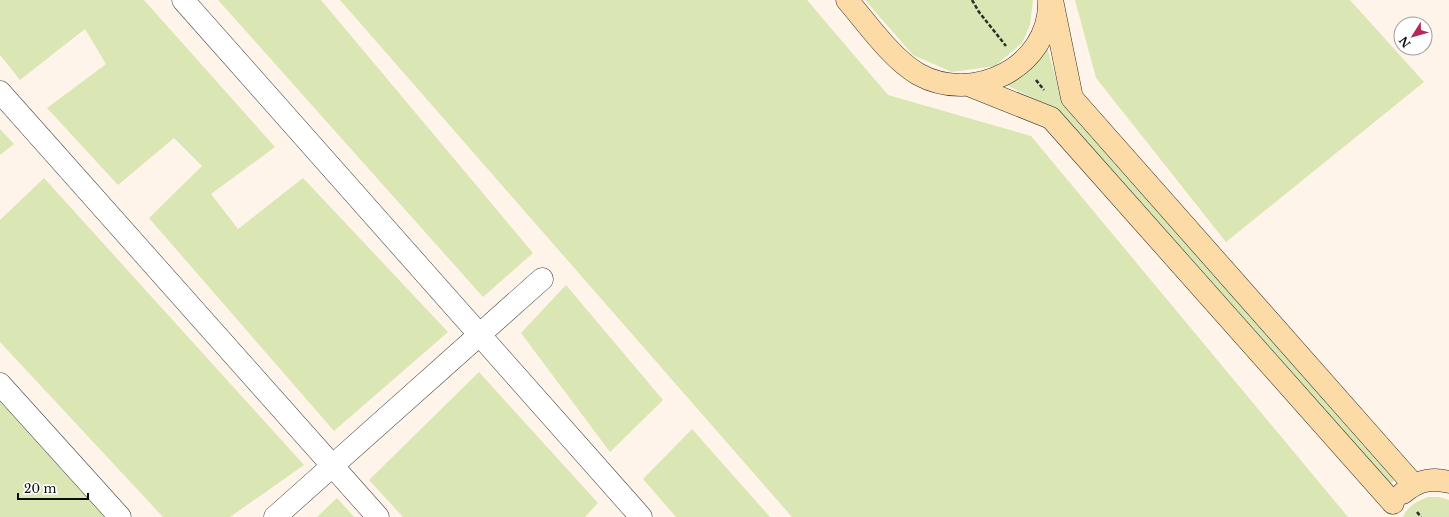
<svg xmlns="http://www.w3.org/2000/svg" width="1449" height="517" viewBox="0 0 1449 517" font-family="'Libre Baskerville',serif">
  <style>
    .green { fill: #dbe6b5 }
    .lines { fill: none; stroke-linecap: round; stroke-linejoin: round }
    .street-casing { stroke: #3e3e3e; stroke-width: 23 }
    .secondary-casing { stroke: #2d2d2d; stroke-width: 23 }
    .path { stroke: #2d2d2d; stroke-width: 2.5; stroke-dasharray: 4 2; stroke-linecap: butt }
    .street { stroke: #fff; stroke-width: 22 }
    .secondary { stroke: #fcdba7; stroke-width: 22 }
  </style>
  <rect width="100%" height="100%" fill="#fef4e9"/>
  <g class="green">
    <path d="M0,0H144L275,147L211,194L238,229L303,178L448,332L334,431L149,218L202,166L174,138L118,185L47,108L106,64L85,29L20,80L0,55Z"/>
    <path d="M218,0H321L533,253L483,297Z"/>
    <path d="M340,0H807L888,95L1031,136L1348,517H792Z"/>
    <path d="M865,0H1033L1030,25L1022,43L995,66L952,72L913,55Z"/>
    <path d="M1075,0H1350L1424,82L1226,242L1096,78Z"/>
    <path d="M1047,47L1062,100L1398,477L1387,487L1052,107L1004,84Z"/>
    <path d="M0,129L14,144L0,155Z"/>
    <path d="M44,178L304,465L230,517H163L0,342V220Z"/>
    <path d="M566,285L663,400L610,452L521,333Z"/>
    <path d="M479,372L598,503L585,517H403L369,480Z"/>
    <path d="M0,399L106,517H0Z"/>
    <path d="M692,429L770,517H676L643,479Z"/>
    <path d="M1428,497H1439L1449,500V517H1403C1408,506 1417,501 1428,497Z"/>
    <path d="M337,498L354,517H317Z"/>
  </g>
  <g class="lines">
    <g class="street-casing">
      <g id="street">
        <path d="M183,0L641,517"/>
        <path d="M0,92L378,517"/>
        <path d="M0,384L120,517"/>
        <path d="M275,517L542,279"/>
      </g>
    </g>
    <g class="secondary-casing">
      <g id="secondary">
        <path d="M847,0C867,23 891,58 918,74C973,105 1050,67 1049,2"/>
        <path d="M1052,0L1072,98L1413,484"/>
        <path d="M971,86L1051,118L1393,503"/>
        <path d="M1403,493C1417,481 1431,477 1449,482"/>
      </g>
    </g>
    <g class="path">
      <path d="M972,0L979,12L1006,46"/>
      <path d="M1036,80L1044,90"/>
      <path d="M1417,512L1421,517"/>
    </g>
    <use href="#street" class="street"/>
    <use href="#secondary" class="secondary"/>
  </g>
  <g transform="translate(1413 36) rotate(233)"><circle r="19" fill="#ffffff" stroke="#9d9d9d"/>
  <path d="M0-3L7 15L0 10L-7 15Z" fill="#b42a55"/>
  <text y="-6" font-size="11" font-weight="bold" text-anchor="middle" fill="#0b0b0b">N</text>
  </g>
  <path d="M18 493v6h70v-6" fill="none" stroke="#0b0b0b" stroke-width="2"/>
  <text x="24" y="493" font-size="12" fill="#0b0b0b" stroke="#ffffff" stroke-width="3" paint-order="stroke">20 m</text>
</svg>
